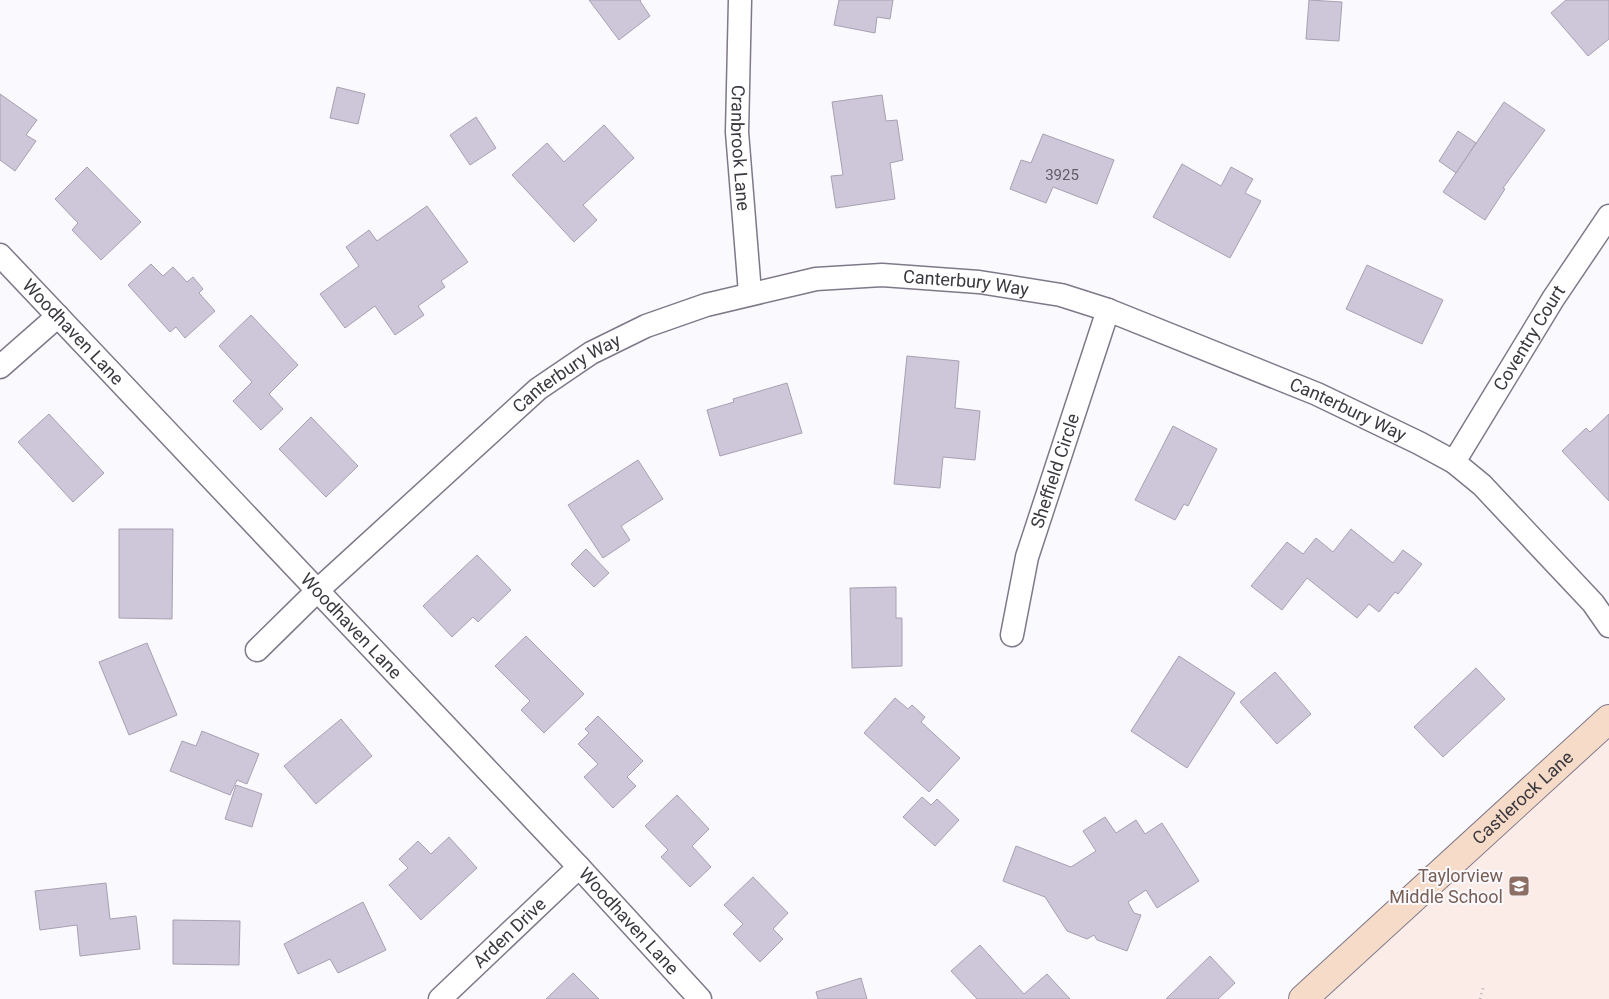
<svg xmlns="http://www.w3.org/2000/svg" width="1609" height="999" viewBox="0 0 1609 999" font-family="Roboto,sans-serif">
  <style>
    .education { fill: #fbece7 }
    .building { fill: #cec7d9; stroke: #a7a0b2 }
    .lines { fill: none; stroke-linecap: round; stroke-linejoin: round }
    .street-casing { stroke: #7f7889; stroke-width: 25 }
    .secondary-casing { stroke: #7f7889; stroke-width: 30 }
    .path { stroke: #b5b3b8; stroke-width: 3; stroke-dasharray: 1 4; stroke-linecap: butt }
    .street { stroke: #fff; stroke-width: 22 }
    .secondary { stroke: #f6dcc8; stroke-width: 28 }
    .labels { text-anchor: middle; stroke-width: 4; stroke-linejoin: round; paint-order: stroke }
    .number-label { font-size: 15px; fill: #605c66 }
    .street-label { font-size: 18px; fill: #3b383f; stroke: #faf9fd }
    .education-label { font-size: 18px; fill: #785e54; stroke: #faf9fd; text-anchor: end }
  </style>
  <rect width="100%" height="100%" fill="#faf9fd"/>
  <path class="education" d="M1609,719V999H1303Z"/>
  <g class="building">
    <path d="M589,0H641L640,1L650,16L619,40Z"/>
    <path d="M839,0H893L890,19L877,17L875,33L834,25Z"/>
    <path d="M1309,0L1342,2L1339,41L1306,39Z"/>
    <path d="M1566,0H1609V39L1588,56L1551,13Z"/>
    <path d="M337,87L365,94L358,124L330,118Z"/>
    <path d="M0,94L37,120L26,135L36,141L15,171L0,160Z"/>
    <path d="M882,95L886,121L897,120L903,160L890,163L895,199L836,208L831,176L843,175L832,102Z"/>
    <path d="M1504,102L1545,130L1503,188L1505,189L1485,220L1443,192Z"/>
    <path d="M476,117L496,148L470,165L450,135Z"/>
    <path d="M604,125L634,158L583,205L597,220L574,242L512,175L547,143L564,162Z"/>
    <path d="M1458,131L1476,143L1456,173L1439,161Z"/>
    <path d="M1043,134L1114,160L1097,204L1053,187L1046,203L1010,189L1021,160L1031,163Z"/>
    <path d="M1182,164L1221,186L1231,167L1253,179L1245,193L1261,201L1230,258L1153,217Z"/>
    <path d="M87,167L141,222L101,260L72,230L78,223L55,199Z"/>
    <path d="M427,206L468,262L441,281L445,287L418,306L424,315L395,335L375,306L345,328L320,294L359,266L346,247L369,230L377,241Z"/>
    <path d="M151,264L163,276L173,267L187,282L193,277L203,289L199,293L215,311L185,338L176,327L170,332L128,285Z"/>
    <path d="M1367,265L1443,300L1422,344L1346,309Z"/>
    <path d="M251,315L298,365L269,394L283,409L261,430L233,401L252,382L219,346Z"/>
    <path d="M907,356L959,361L955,408L980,411L975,460L943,457L940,488L894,484Z"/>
    <path d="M787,383L802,433L720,456L707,410L734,402L733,399Z"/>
    <path d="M49,414L104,473L73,502L18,442Z"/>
    <path d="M1609,414V501L1562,451L1586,428L1590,432Z"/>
    <path d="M311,417L358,466L326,497L279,449Z"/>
    <path d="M1173,426L1217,449L1188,506L1184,504L1175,520L1135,500Z"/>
    <path d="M638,460L663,499L621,526L630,540L603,558L568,505Z"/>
    <path d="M119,529H173L172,619L119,618Z"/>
    <path d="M1351,529L1393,563L1403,550L1422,564L1398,594L1395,592L1379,612L1369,604L1357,618L1307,578L1282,610L1251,586L1287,542L1303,554L1316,538L1333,552Z"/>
    <path d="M586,549L609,573L594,587L571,564Z"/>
    <path d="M477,555L511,590L478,622L473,617L452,637L423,606Z"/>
    <path d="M896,587V618H902V666L852,668L850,588Z"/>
    <path d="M526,636L584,694L544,733L521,710L530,701L495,666Z"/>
    <path d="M147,643L177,715L129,735L99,662Z"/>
    <path d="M1179,656L1235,693L1187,768L1131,731Z"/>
    <path d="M1476,668L1505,699L1443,757L1414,727Z"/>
    <path d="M1275,672L1311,714L1277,744L1240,702Z"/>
    <path d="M895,698L908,709L912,705L925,717L921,722L960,758L929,792L864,733Z"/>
    <path d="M598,716L643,761L627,777L636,786L613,808L584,777L598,764L578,744L589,733L585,729Z"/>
    <path d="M341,719L372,756L316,804L284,766Z"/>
    <path d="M202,731L259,754L247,784L237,780L230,795L170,771L182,741L196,746Z"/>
    <path d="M236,785L262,794L252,827L225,819Z"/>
    <path d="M677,795L709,829L692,846L711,867L690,887L661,857L668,850L645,826Z"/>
    <path d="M922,797L931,805L937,799L959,820L935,846L903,817Z"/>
    <path d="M1105,817L1116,833L1136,820L1145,834L1162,823L1199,881L1157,908L1146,890L1128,902L1134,913L1141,915L1127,951L1097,940L1094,935L1087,939L1067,931L1045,897L1003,881L1016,846L1071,867L1096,851L1083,831Z"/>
    <path d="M449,837L477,868L421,920L389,885L408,868L399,859L418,841L431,854Z"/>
    <path d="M753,877L788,913L773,929L783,939L760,962L733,934L743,924L724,905Z"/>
    <path d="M106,883L110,919L136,916L140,949L80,956L77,925L40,930L35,891Z"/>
    <path d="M363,902L386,950L338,973L330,959L298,974L284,944Z"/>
    <path d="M173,920L240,921L239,965L173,964Z"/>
    <path d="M980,945L1024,994L1047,974L1070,999H977L951,971Z"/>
    <path d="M1210,956L1235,983L1218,999H1166Z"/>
    <path d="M573,973L599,999H546Z"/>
    <path d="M861,978L867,999H818L816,992Z"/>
  </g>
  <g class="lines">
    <g class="street-casing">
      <g id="street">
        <path id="s1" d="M740,0L737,132L750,293"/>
        <path id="s2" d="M0,255L579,867L700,999"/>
        <path d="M0,367L58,316"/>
        <path id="s3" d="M1454,462L1553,299L1609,216"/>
        <path id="s4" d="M1012,635L1027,557L1108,310"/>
        <path id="s5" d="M257,650L318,590L538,389L591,353L646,326L706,305L816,279L882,275L979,282L1061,295L1108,310L1317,394L1419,443L1454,462L1482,485L1593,603L1609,626"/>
        <path id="s6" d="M440,999L579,867"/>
      </g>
    </g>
    <g class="secondary-casing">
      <g id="secondary">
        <path id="s7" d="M1303,999L1609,719"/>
      </g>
    </g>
    <path class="path" d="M1480,999L1484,985"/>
    <use href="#street" class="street"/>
    <use href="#secondary" class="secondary"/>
  </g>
  <defs>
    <g id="school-square" transform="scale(1.125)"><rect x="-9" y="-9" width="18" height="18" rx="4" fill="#8d6e63" stroke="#faf9fd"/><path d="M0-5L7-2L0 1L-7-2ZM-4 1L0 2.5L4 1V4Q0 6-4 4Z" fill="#fff"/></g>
  </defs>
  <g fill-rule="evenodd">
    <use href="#school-square" x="1519" y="886"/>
  </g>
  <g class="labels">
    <g class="number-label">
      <text x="1062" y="180">3925</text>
    </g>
    <g class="street-label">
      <text dy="6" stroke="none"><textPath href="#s1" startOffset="148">Cranbrook Lane</textPath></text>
      <text dy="6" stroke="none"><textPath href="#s5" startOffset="836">Canterbury Way</textPath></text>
      <text dy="6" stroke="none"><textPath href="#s2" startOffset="106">Woodhaven Lane</textPath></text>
      <text dy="6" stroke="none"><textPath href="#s3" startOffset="145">Coventry Court</textPath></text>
      <text dy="6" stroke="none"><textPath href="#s5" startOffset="416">Canterbury Way</textPath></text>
      <text dy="6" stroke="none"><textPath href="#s5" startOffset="1241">Canterbury Way</textPath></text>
      <text dy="6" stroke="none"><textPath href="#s4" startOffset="170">Sheffield Circle</textPath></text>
      <text dy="6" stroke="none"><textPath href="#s2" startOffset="511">Woodhaven Lane</textPath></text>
      <text dy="6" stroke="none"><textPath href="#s7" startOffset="298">Castlerock Lane</textPath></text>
      <text dy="6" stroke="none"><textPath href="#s2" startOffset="916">Woodhaven Lane</textPath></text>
      <text dy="6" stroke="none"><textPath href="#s6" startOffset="96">Arden Drive</textPath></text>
    </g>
    <g class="education-label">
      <text x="1503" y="882">Taylorview<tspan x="1503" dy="21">Middle School</tspan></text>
    </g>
  </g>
</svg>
